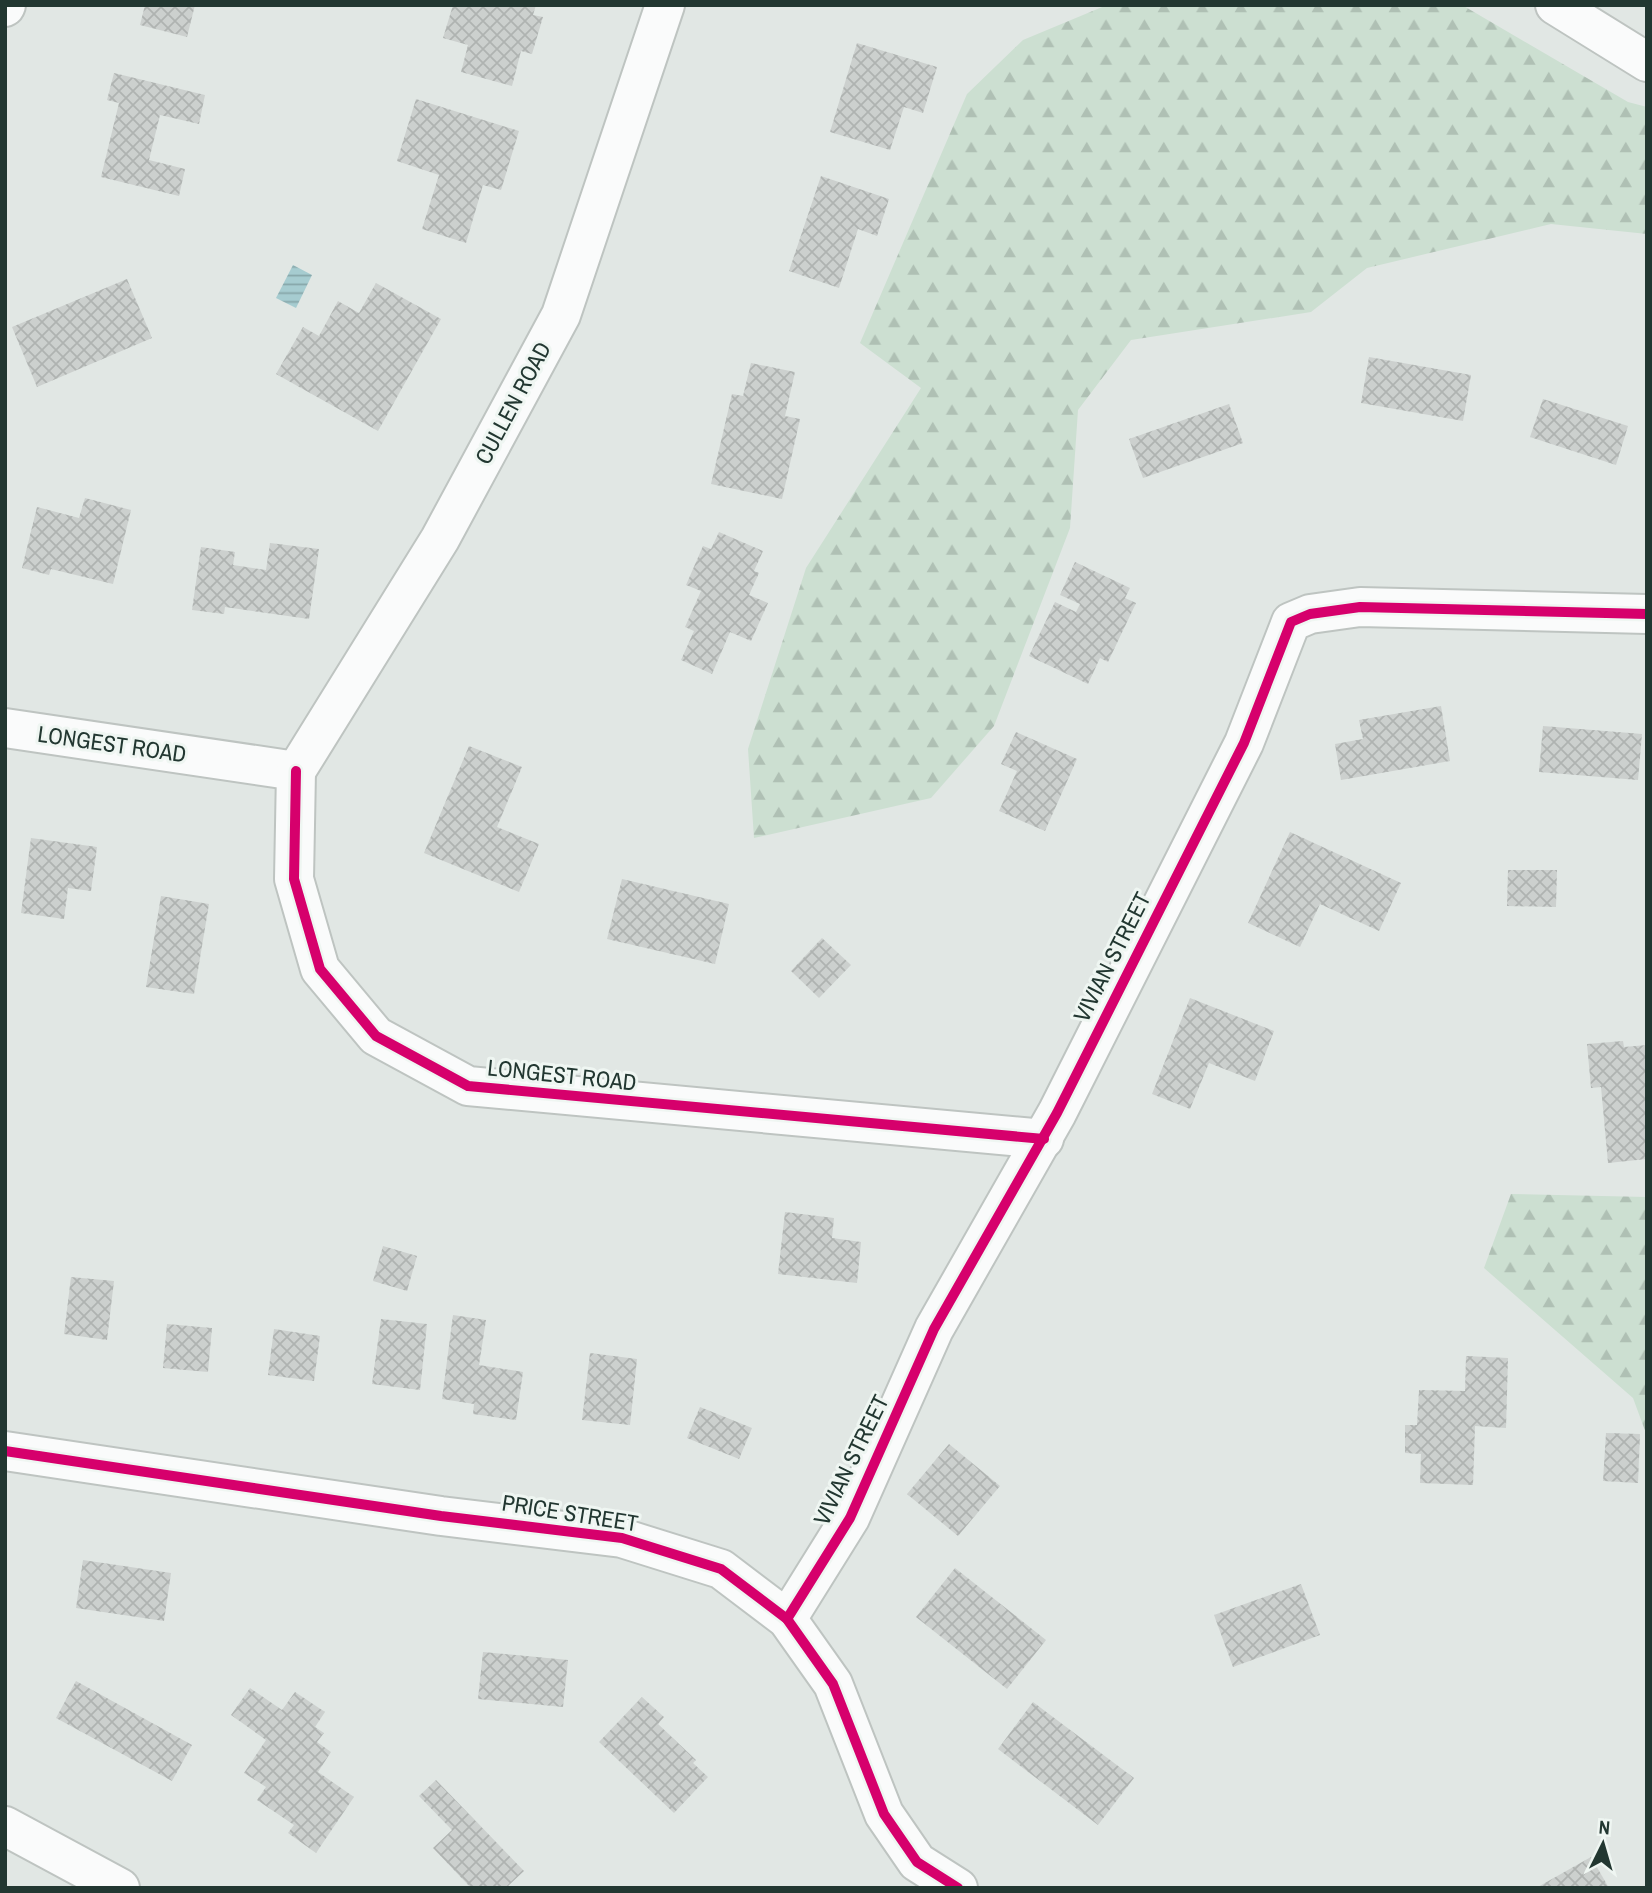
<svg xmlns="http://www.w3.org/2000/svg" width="1652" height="1893" viewBox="0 0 1652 1893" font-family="'Archivo Narrow',sans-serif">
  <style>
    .forest { fill: url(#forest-firs) }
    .water { fill: url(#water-rules) }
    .building { fill: url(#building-cross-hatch) }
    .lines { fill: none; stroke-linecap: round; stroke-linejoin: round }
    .street-casing { stroke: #bec4c1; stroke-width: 42 }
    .street { stroke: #fafbfb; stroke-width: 38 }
    .cycleway-casing { stroke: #eff6f2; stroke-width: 15 }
    .cycleway { stroke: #d6006c; stroke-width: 10 }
    .labels { text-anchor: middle; stroke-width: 6; stroke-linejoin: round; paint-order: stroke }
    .street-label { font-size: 23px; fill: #223731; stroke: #eff6f2 }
  </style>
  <defs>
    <pattern id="forest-firs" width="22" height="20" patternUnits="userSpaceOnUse" patternTransform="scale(1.75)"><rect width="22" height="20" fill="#ccdfd1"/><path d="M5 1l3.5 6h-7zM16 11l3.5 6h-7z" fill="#afc0b4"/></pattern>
    <pattern id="water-rules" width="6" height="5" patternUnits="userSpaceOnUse" patternTransform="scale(1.75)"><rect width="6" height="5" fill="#a6ccd0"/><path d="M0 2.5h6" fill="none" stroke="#87a6a9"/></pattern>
    <pattern id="building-cross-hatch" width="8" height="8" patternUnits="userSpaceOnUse" patternTransform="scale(1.75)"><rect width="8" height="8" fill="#ccd0ce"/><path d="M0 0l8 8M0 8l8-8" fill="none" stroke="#afb3b1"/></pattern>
  </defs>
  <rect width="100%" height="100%" fill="#e1e7e4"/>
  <g class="forest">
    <path d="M1107,5H1462L1628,102L1647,107V234L1551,224L1367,268L1311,312L1131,340L1078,410L1070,528L994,726L931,798L754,838L748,749L806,568L921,388L860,343L967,94L1023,40Z"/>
    <path d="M1511,1194L1647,1197V1436L1633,1398L1484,1268Z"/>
  </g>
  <path class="water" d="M293,265L312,275L296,308L276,298Z"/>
  <g class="building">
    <path d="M145,5H195L187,37L140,25Z"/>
    <path d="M453,5H536L533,15L543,17L532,54L521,51L512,86L461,72L468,45L443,38Z"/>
    <path d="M857,43L937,67L923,113L904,107L890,150L830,132Z"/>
    <path d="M114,73L205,95L199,124L160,115L149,160L185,169L179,196L101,177L119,103L107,100Z"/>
    <path d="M416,99L519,131L501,190L483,185L466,243L422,229L439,175L397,161Z"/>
    <path d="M821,176L889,199L877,236L858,229L839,288L789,271Z"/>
    <path d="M127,279L152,338L37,387L12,327Z"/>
    <path d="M376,283L441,319L378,431L276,374L303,327L319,336L338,301L359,313Z"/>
    <path d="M1369,357L1471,375L1463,421L1361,403Z"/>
    <path d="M751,363L795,372L785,416L800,419L782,499L711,484L732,394L743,396Z"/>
    <path d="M1543,399L1628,426L1616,465L1530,437Z"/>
    <path d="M1229,404L1243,443L1143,478L1129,439Z"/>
    <path d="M85,498L131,510L113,584L51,569L49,575L22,568L37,507L79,518Z"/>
    <path d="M719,532L763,551L754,571L759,573L749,595L768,603L751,641L730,632L712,674L681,660L694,631L685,627L701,591L686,585L703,546L711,549Z"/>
    <path d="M270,543L319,549L309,619L225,607L224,614L192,610L201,547L235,552L233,565L266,570Z"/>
    <path d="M1075,562L1130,588L1125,598L1136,603L1108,662L1100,658L1088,684L1029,656L1055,602L1076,612L1080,604L1060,595Z"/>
    <path d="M1441,706L1450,761L1341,780L1335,744L1363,739L1359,720Z"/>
    <path d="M1543,726L1642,734L1638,780L1539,772Z"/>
    <path d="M1016,732L1077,759L1045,831L999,811L1017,771L1001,764Z"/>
    <path d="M469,746L522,767L497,827L539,844L519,892L424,853Z"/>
    <path d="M1290,832L1401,883L1379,931L1320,904L1300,947L1248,923Z"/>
    <path d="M31,838L97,847L91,891L68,888L64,919L21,913Z"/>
    <path d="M1508,870H1557L1556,907L1507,906Z"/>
    <path d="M622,879L729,904L715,964L607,939Z"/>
    <path d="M161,896L209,904L194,994L146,987Z"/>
    <path d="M822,938L851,965L819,998L791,971Z"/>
    <path d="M1190,998L1274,1031L1255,1081L1209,1063L1190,1109L1152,1094Z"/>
    <path d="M1623,1041L1624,1047L1647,1045V1159L1608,1163L1601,1087L1591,1088L1587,1044Z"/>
    <path d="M785,1212L834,1218L832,1238L861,1242L857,1283L778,1274Z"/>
    <path d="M383,1246L417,1256L407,1291L373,1281Z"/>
    <path d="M71,1277L114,1281L107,1340L64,1334Z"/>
    <path d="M453,1315L486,1320L479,1365L523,1372L516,1420L473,1414L474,1404L442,1399Z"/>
    <path d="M381,1319L427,1324L420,1390L372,1384Z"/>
    <path d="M167,1324L212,1328L208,1372L163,1368Z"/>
    <path d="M274,1329L320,1336L314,1381L268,1375Z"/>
    <path d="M590,1353L637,1359L630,1425L582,1420Z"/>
    <path d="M1466,1356L1508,1358L1506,1428L1475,1426L1473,1485L1420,1483L1421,1454L1405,1453V1425H1417L1419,1390L1465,1391Z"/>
    <path d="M700,1407L752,1428L739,1459L687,1438Z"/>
    <path d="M1606,1433L1640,1434L1638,1483L1603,1481Z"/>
    <path d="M949,1444L1000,1486L958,1536L907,1494Z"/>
    <path d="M83,1560L171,1573L164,1621L76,1608Z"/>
    <path d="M955,1568L1046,1640L1007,1689L916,1617Z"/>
    <path d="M1301,1584L1320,1635L1233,1667L1214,1615Z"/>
    <path d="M483,1652L568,1660L563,1707L478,1699Z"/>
    <path d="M76,1681L192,1745L172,1781L56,1718Z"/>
    <path d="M250,1688L282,1710L295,1692L325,1712L315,1727L324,1733L317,1742L331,1752L318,1772L354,1797L316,1853L288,1833L294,1825L257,1800L266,1787L244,1773L266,1740L231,1715Z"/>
    <path d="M642,1697L664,1717L658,1724L696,1760L693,1763L708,1777L674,1813L599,1742Z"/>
    <path d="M1033,1702L1134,1778L1098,1825L998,1749Z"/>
    <path d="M436,1780L524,1871L506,1888H471L433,1848L452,1830L419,1796Z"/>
    <path d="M1591,1857L1609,1888H1536Z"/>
  </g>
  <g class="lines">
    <g class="street-casing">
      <g id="street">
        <path d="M1555,5L1647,62"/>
        <path d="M5,7L6,5"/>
        <path d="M5,728L296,771"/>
        <path d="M296,771L294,879L320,969L376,1036L468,1086L1044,1139"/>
        <path d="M296,771L440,539L561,315L665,5"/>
        <path d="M5,1451L441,1516L622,1538L721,1569L787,1619L833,1684L884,1814L917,1862L958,1888"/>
        <path d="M787,1619L850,1518L934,1329L1057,1113L1244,743L1291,622L1310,614L1360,607L1647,614"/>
        <path d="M5,1826L120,1888"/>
      </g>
    </g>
    <use href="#street" class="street"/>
    <g class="cycleway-casing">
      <g id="cycleway">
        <path d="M296,771L294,879L320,969L376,1036L468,1086L1044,1139"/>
        <path d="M5,1451L441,1516L622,1538L721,1569L787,1619L833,1684L884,1814L917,1862L958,1888"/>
        <path d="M787,1619L850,1518L934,1329L1057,1113L1244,743L1291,622L1310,614L1360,607L1647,614"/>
      </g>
    </g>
    <use href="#cycleway" class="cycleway"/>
  </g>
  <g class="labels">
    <g class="street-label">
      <text transform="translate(513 403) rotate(-62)" y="8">CULLEN ROAD</text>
      <text transform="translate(112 744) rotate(8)" y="8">LONGEST ROAD</text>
      <text transform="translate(1112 957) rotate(-63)" y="8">VIVIAN STREET</text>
      <text transform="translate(562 1075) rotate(6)" y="8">LONGEST ROAD</text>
      <text transform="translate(851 1460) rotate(-64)" y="8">VIVIAN STREET</text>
      <text transform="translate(570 1513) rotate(9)" y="8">PRICE STREET</text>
    </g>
  </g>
  <rect width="1652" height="1893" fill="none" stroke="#223731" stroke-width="14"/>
  <g transform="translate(1603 1844) rotate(5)" stroke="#eff6f2" stroke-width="5" paint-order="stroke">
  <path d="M0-5L12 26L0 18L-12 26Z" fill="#223731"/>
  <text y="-10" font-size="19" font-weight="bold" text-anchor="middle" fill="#223731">N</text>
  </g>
</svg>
